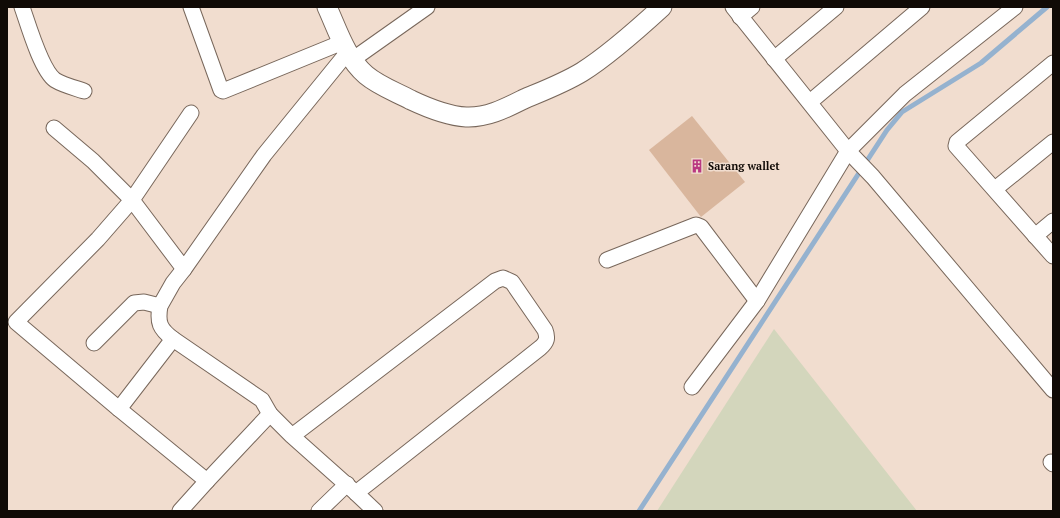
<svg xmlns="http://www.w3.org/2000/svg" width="1060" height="518" viewBox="0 0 1060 518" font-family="'PT Serif',serif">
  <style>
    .green { fill: #d3d6bc }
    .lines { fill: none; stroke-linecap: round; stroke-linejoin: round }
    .stream { stroke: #95b2cf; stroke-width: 5 }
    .building { fill: #d9b69d }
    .minor-casing { stroke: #78675b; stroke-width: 17 }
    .tertiary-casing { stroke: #78675b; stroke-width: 21 }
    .minor { stroke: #fff; stroke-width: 15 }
    .tertiary { stroke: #fff; stroke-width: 19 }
    .labels { text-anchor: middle; stroke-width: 3; stroke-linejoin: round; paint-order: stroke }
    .poi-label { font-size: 11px; font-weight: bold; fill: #100a06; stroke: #f1ddcf; text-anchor: start }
  </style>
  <rect width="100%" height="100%" fill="#f1ddcf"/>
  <path class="green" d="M774,329L917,511H657Z"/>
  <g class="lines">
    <path class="stream" d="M639,511L887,130L902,112L981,63L1047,7"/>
  </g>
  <path class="building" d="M692,116L745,182L701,217L649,150Z"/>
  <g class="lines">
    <g class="minor-casing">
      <g id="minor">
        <path d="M22,7C28,24 41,70 55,80C63,85 75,88 84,91"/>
        <path d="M191,7L221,90L223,91L343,42"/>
        <path d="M733,7L848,151L873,177L1053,390"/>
        <path d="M740,17L752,7"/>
        <path d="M774,59L836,7"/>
        <path d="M352,60L427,7"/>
        <path d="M1053,63L957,142L956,146L1053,256"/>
        <path d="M810,102L922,7"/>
        <path d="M191,113L132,200L184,269L264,155L347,53"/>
        <path d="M54,128L93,161L132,200L98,239L16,322L119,409L173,339C160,329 157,323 160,306L173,283L184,269"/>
        <path d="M995,189L1053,142"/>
        <path d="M1035,236L1053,221"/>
        <path d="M607,260L696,225L701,227L757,301"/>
        <path d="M173,339L262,400L270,414L292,436L356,493L540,348C547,342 548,338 545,330L512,282L503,278L495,281L292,436"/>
        <path d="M94,343L134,303L144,302L160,306"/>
        <path d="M692,387L757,301L848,151L905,94L1015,7"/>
        <path d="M119,409L207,481"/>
        <path d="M1051,462L1053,464"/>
        <path d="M356,493L375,511"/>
        <path d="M180,511L207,481L270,414"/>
        <path d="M319,511L347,484"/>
      </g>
    </g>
    <g class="tertiary-casing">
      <path id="tertiary" d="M327,7C338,31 346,58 366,75C379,86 396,92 411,100C428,108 447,116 466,117C487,118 506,108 524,99C543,91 564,83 582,72C609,55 638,29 662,7"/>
    </g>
    <use href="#minor" class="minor"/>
    <use href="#tertiary" class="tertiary"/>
  </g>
  <defs>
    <g id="building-bare" transform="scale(1.08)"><path d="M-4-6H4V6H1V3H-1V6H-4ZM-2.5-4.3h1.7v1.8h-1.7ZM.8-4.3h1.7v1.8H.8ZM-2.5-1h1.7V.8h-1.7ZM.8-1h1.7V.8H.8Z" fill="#b93881" stroke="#f1ddcf" stroke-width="2.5" paint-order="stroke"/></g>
  </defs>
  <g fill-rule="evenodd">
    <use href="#building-bare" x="697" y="166"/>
  </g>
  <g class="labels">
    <g class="poi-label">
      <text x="708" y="170">Sarang wallet</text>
    </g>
  </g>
  <rect width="1060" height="518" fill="none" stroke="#100a06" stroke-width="16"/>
</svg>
